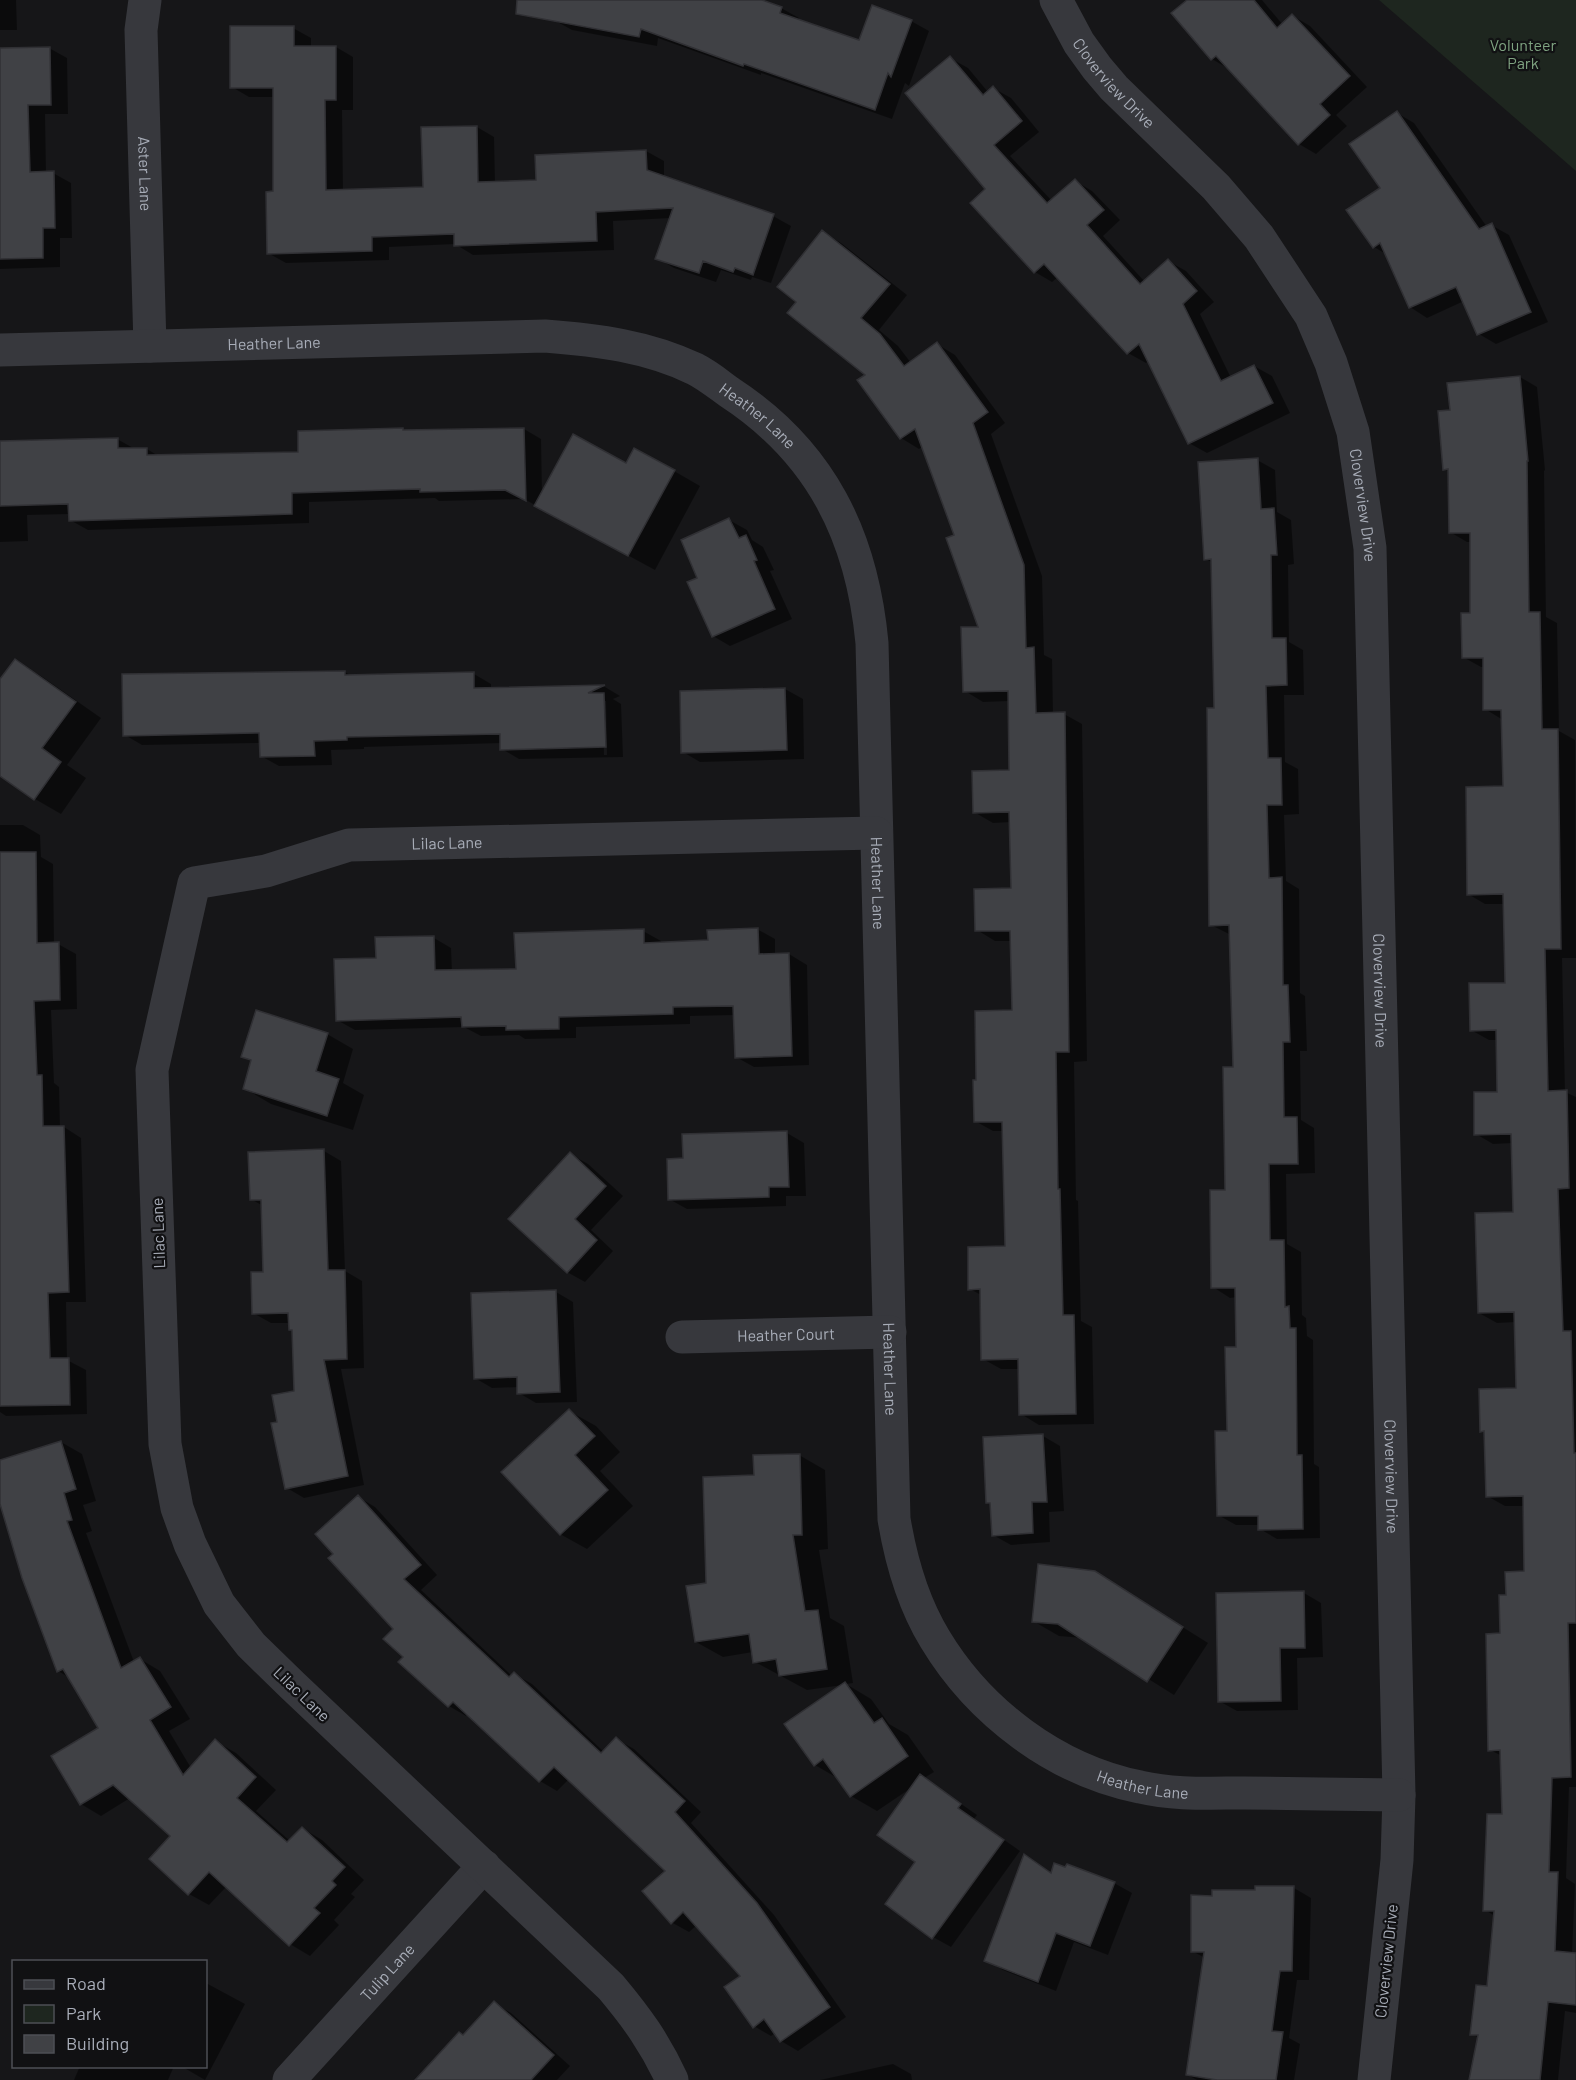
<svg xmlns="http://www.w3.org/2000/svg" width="1576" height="2080" viewBox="0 0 1576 2080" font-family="Barlow,sans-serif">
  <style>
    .green { fill: #1e261f }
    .shadow { fill: #0007; fill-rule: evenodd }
    .building { fill: #404145; stroke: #303034; stroke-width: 1.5 }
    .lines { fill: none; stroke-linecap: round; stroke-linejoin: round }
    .minor { stroke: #37383d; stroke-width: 33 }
    .labels { text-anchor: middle; stroke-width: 4.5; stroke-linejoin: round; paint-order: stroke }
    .park-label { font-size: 16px; fill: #7fa381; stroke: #111113 }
    .street-label { font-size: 16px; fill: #a8adb8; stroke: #111113 }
  </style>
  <rect width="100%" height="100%" fill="#161618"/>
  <path class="green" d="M1379,0H1576V171Z"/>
  <g class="shadow">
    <path d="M0,0H16L17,30H0Z"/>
    <path d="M558,0H758L781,8L799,18L798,21L860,42L911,21L929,31L909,86L905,83L892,119L761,73V75L658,38L657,46L572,30L554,20Z"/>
    <path d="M1190,0H1262L1283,25L1293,16L1310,26L1367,87L1336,115L1347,126L1316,154L1299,144L1229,69L1212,59Z"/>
    <path d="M293,28L311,38V47H336L353,57V110H342L343,191L424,189L477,127L494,137L495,183L538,182L646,151L664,161V178L773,216L791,226L771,283L752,277L751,280L721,270L716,282L674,268L657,258L671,218L613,221L614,250L473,255L455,244L389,247V260L286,263L268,253L274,193V97H249L232,87Z"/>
    <path d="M49,48L67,58L68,114H45L46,173H53L71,183L72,238H60V267L0,269V50Z"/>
    <path d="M950,58L968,68L988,92L993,88L1011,98L1039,132L1010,156L1052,201L1075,181L1092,191L1120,220L1103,236L1145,282L1168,261L1186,271L1214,302L1200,314L1231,378L1254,366L1272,376L1290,413L1207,453L1189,443L1149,360L1146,363L1128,353L1058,277L1052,282L1035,272L987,189Z"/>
    <path d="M1397,113L1414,123L1487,227L1491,225L1509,235L1548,322L1496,344L1479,334L1464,301L1427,318L1410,307L1386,254L1374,247L1382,188Z"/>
    <path d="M823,232L841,243L907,295L879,330L898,346L911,363L937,344L955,355L1005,423L991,434L1042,576L1044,655L1052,659L1053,714H1064L1082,724L1087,1061L1074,1062L1076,1200L1078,1201L1081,1321L1092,1327L1094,1424L1039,1425L1021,1414L1020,1369H1001L983,1359L981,1295L970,1289L1006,1248L1004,1131H993L975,1121L978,1081L1013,1012L1012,941H995L977,930L1013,890L1011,822L993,823L974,812L1010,772L1009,701L983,702L965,691L980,628L955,536L923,446L919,449L901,438L867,375L798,302Z"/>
    <path d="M1520,377L1537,387L1545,470L1544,471L1546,617L1557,623L1559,731L1575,740L1576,958H1562L1565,1092L1576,1097V1787H1569L1566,1878L1575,1884L1572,1954H1576V2013L1565,2011L1558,2080H1471L1479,2038L1472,2034L1488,1988L1495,1916L1485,1910L1503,1816L1502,1756L1490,1750L1501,1635L1507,1596L1526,1573L1524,1506H1505L1487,1496L1486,1433L1481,1431L1518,1390L1516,1322L1497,1323L1479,1313L1515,1213L1513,1143L1493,1144L1476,1134L1498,1093V1040H1489L1471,1030L1507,984L1505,904H1485L1468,894L1504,787L1503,720L1485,709L1484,667H1481L1463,657L1472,614L1471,542H1467L1450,532L1449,472L1445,469L1451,411Z"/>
    <path d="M402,429L407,432L524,429L541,439L542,494L626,465L674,471L700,486L655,570L524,499L439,501L435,498L309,502V523L88,530L70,520V514L27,515L28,541L0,542V442L117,439L135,449H147L160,457L300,453Z"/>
    <path d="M1257,460L1275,470L1277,512L1291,520L1294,564L1288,565L1289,642L1303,650L1304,695H1284L1285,762L1298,769L1299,814L1284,815L1286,881L1299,889L1300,993L1305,996L1307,1051H1300L1301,1120L1314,1128L1315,1173L1286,1174L1287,1244L1301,1252L1302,1315L1306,1318L1307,1336L1313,1340L1314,1464L1319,1467L1320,1538L1277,1539L1260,1529L1259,1525H1236L1218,1515L1238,1349L1237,1297L1230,1298L1213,1287L1227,1192L1234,1068L1231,935L1211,925L1215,709L1213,563L1206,559Z"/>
    <path d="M729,520L747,530L752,540L763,547L774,570L770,571L792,619L730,646L713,636Z"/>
    <path d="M15,661L41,676L101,718L67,765L86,778L61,814L35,799L0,774V681Z"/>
    <path d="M345,672L353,677L474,674L491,684V689L605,687L620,696L613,699L621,704L623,757L519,759L502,749V743L364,747V749L331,750L332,765L279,766L261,756V743L142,745L125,735ZM603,701H606L607,755H604Z"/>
    <path d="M785,689L803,699L804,759L700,762L683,752L682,692Z"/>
    <path d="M0,825H23L40,835L41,857L53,864L54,944H58L76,954L77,1009L51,1010L54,1083L59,1087L60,1128L64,1127L81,1138L86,1302H66L67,1360L86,1370L87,1414L6,1416L0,1412Z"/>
    <path d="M757,929L775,939V955L789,954L807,965L809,1065L754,1067L736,1057L735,1015L690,1016V1024L576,1027V1038L525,1039L519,1035L481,1036L464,1027L355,1030L337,1020L378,959L434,938L451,948L452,972L517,970L643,931L661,941V944L709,942Z"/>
    <path d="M327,1034L353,1049L343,1083L364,1095L353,1130L271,1104L244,1088L253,1062L243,1056Z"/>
    <path d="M787,1133L804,1143L806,1196H786V1206L687,1209L669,1199Z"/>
    <path d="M324,1151L341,1161L345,1271L362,1281L364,1368L341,1369L364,1485L304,1498L287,1488L279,1423L296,1392L294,1331L290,1323H271L253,1313L265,1273L263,1206L251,1199Z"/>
    <path d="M570,1154L588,1164L623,1196L591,1230L613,1251L585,1282L567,1272Z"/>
    <path d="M556,1292L573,1302L577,1402L536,1403L519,1393V1387L492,1388L475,1378Z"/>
    <path d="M569,1411L596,1426L620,1452L600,1471L633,1506L587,1549L560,1534Z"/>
    <path d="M1043,1436L1060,1446L1064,1511L1049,1512L1050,1542L1011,1545L993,1535L992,1505L987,1503Z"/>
    <path d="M61,1442L82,1454L96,1501L83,1505L92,1531L86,1533L134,1662L140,1659L160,1671L190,1719L169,1731L191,1768L215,1741L236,1753L276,1790L256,1811L290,1841L302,1828L322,1840L364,1880L351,1894L355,1897L334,1920L339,1925L310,1956L290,1944L227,1886L209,1905L189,1894L172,1836L130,1798L101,1816L81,1804L100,1728L70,1678L58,1671L0,1500V1461Z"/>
    <path d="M799,1455L825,1470L828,1549L819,1550L830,1618L844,1626L853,1683L846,1684L871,1699L889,1724L908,1735L934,1772L924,1778L977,1815L974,1819L1020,1851L951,1947L933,1937L887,1904L917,1862L914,1786L877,1811L851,1796L839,1779L815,1765L843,1685L807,1690L755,1662L753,1652L723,1657L696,1642L707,1585L756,1477Z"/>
    <path d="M358,1497L375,1507L437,1575L421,1590L512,1676L514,1674L532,1684L604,1752L616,1739L634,1749L701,1812L691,1823L774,1915L846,2017L798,2051L781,2041L775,2033L771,2036L754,2026L742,1976L697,1925L689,1932L671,1922L668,1871L569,1779L557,1791L540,1781L468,1714L466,1716L449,1706L401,1662L405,1657L395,1629L335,1554Z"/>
    <path d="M1095,1572L1208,1643L1174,1695L1083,1638L1059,1636L1033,1621Z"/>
    <path d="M1304,1593L1321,1603L1323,1657L1297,1658L1298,1710L1237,1711L1219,1701Z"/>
    <path d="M1025,1857L1052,1873L1114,1883L1132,1893L1108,1955L1074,1942L1056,1991L1003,1970L986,1960Z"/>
    <path d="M1294,1888L1311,1898L1309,1980H1297L1289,2038L1300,2044L1294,2080H1197L1188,2075L1205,1958L1192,1951L1214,1898Z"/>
    <path d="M206,1983L245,2004L205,2080L181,2066H206Z"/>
    <path d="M494,2003L511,2013L570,2066L557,2080H437Z"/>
    <path d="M893,2064L911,2074L912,2080H820Z"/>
    <path d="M80,2066H174L168,2080H74Z"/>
  </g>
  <g class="building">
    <path d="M517,0H762L782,7L780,13L859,40L872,5L912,20L891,77L888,73L875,110L744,64L743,66L641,29L639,37L516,14Z"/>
    <path d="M1187,0H1254L1277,28L1292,14L1350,76L1320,104L1330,115L1298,145L1216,56L1211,60L1171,13Z"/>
    <path d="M230,26H294V46H336V100H325L326,190L423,187L421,127L477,126L478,182L536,180L535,155L646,150L647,170L774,214L753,275L735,268L733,272L703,261L699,273L655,259L673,208L596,212L597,241L454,246V234L372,237V251L267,254L266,192L273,191V88H230Z"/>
    <path d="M50,47L51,105H28L30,172L54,171L55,228H43V258L0,259V48Z"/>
    <path d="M950,56L983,95L993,86L1022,121L994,145L1047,203L1075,179L1104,210L1087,225L1140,284L1168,259L1197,291L1183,304L1221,381L1254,365L1273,403L1188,444L1139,344L1127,354L1044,264L1034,273L970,203L985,189L905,93Z"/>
    <path d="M1397,111L1479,229L1492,223L1531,312L1477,335L1456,287L1409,308L1380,243L1373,248L1346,210L1380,188L1349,144Z"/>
    <path d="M822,230L890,284L861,318L880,334L904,366L937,342L988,412L973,423L1024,565L1026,648L1034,647L1036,713L1065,712L1069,1052H1056L1058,1189H1060L1063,1315H1074L1076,1414L1019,1415L1018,1359L981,1360L980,1289L968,1290V1247L1005,1246L1002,1122H974L973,1080H976L975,1011L1012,1010L1010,931H975L974,889L1011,888L1009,812L973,813L972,771L1009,770L1008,691L963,692L961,627H978L946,538L954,535L915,429L900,439L857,380L865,375L787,313L796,302L777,287Z"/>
    <path d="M1520,376L1528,461H1527L1529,612H1540L1542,729H1558L1561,949H1545L1548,1091L1567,1090L1569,1188L1558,1189L1563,1331H1571L1574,1453H1576V1623H1568L1571,1777L1552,1778L1549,1872H1558L1555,1951L1576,1953V2005L1548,2002L1540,2080H1469L1478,2035H1470L1476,1985L1487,1986L1494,1911H1483L1487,1814H1502L1500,1750L1488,1751L1486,1634L1500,1633L1499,1595H1506L1505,1572L1524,1571L1523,1496L1486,1497L1484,1431L1480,1432L1479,1389L1516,1388L1514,1312L1478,1313L1475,1213L1513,1212L1511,1134L1474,1135V1092H1497L1496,1030L1470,1031L1469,983H1505L1503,894L1467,895L1466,787L1503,786L1501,710H1483V658H1462L1461,613H1470V533H1449L1448,469L1443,470L1438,411L1450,410L1447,383Z"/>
    <path d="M403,428V430L524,428L526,501L505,490L420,492V489L292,493V514L69,521L68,504L0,506V441L118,438V448H147V455L298,452V431Z"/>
    <path d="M573,434L626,463L634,448L675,470L628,556L534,506Z"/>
    <path d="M1258,458L1261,509L1274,508L1277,555H1271L1272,638H1286L1287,685L1266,686L1268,758H1281L1282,805H1267L1269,878L1282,877L1283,985H1288L1290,1042H1283L1284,1117H1297L1298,1164H1269L1270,1240H1284L1285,1307L1289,1306L1290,1328H1296L1297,1455H1302L1303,1529L1258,1530V1516H1217L1215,1431H1227L1225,1347H1236L1235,1288H1211L1210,1190H1225L1223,1067H1233L1229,925L1209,926L1207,708H1214L1211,559L1204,560L1198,462Z"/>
    <path d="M729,518L739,538L746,535L757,560L754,561L775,609L712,637L687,582L697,578L681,540Z"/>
    <path d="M15,659L76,702L42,748L61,762L34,800L0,776V679Z"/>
    <path d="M345,671V675L474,672V688L605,685L588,693H604L606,747L500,750V734L347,737V740L314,741L315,756L260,757L259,733L123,736L122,674Z"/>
    <path d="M785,688L787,750L681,753L680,691Z"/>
    <path d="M0,852H36L37,943L59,942L60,1000L34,1001L37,1075H42L43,1126H64L69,1292L48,1293L50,1358H69L70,1405L0,1406Z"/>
    <path d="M758,928L759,954L789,953L792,1056L735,1058L733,1006L673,1007V1014L559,1017V1029L506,1030V1026L462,1027L461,1017L336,1021L334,959L376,958L375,937L434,936L435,970L516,969L514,933L644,929V943L708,940L707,930Z"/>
    <path d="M256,1010L328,1033L316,1071L339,1079L327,1116L243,1089L251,1060L241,1057Z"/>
    <path d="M787,1131L789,1187H769V1197L668,1200L667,1159L683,1158L682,1134Z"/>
    <path d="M324,1149L328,1270H345L347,1359L324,1360L348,1476L285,1489L271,1423L277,1422L272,1395L294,1391L292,1330H289L288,1313L252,1314L251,1272H263L261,1200H250L248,1152Z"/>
    <path d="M570,1152L606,1186L575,1219L597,1240L567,1273L508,1219Z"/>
    <path d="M556,1290L560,1392L517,1394V1377L474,1379L471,1293Z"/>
    <path d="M569,1409L595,1436L575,1455L608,1490L560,1535L501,1472Z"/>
    <path d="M1043,1434L1047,1502H1032L1033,1533L992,1536L990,1503H986L983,1437Z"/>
    <path d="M61,1441L76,1489L64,1493L72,1520L67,1521L121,1668L140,1657L171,1707L150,1720L183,1775L215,1739L256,1777L237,1798L287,1842L302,1827L345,1867L332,1881L336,1885L314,1908L320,1913L289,1946L209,1872L188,1895L149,1859L170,1836L113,1785L80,1805L51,1756L98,1728L63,1669L57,1672L22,1578L0,1504V1460Z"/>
    <path d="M800,1454L802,1535H793L805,1611L818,1610L827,1669L779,1676L776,1659L753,1663L749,1634L695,1642L686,1586L706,1583L703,1477L754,1475L753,1455Z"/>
    <path d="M358,1495L421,1565L404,1579L509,1677L514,1672L601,1753L616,1737L685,1801L675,1812L757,1903L830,2007L780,2042L764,2019L753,2028L724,1987L740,1976L683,1912L671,1924L642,1891L665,1871L554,1767L539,1782L453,1702L448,1707L398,1662L403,1657L383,1639L393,1629L328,1558L333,1554L315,1534Z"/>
    <path d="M1038,1564L1095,1571L1183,1627L1147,1682L1058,1624L1032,1622Z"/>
    <path d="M1304,1591L1305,1648H1280L1281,1701L1218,1702L1216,1593Z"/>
    <path d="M845,1682L874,1723L882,1718L908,1756L850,1797L823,1759L814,1766L784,1724Z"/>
    <path d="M920,1774L961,1804L958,1808L1004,1840L932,1939L885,1904L915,1862L877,1835Z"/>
    <path d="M1024,1854L1051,1873L1054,1863L1065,1867L1067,1864L1115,1882L1090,1946L1056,1933L1038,1982L984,1961Z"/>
    <path d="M1255,1886H1294L1292,1971H1280L1272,2031L1283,2032L1276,2080H1217L1186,2075L1204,1952H1191V1895L1212,1896V1890H1255Z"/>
    <path d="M494,2001L554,2055L531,2080H415L459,2032L463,2035Z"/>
  </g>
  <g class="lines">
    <g class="minor">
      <path id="s1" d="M145,0L141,30L150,346"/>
      <path id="s2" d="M1056,0L1079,43L1097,68L1114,88L1216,187L1259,237L1311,316L1331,363L1353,432L1370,548L1399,1795L1397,1860L1374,2080"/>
      <path id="s3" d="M0,350L545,336C597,340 647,346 695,369C707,375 718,384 729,392C821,452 862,536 872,643L894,1519C901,1561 913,1603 935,1639C979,1712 1055,1770 1140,1787C1174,1795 1209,1793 1244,1793C1296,1794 1347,1794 1399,1795"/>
      <path id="s4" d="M682,1337L890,1332"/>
      <path id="s5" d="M289,2080L484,1866"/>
      <path id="s6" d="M672,2080C655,2043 637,2018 611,1987L292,1685L251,1645L219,1604L190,1544L177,1508L165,1444L152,1070L194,883L266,871L349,845L876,833"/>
    </g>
  </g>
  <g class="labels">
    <g class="park-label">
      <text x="1523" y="51">Volunteer<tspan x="1523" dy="18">Park</tspan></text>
    </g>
    <g class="street-label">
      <text dy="6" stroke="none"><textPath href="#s2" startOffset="102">Cloverview Drive</textPath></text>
      <text dy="6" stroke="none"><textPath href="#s1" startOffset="174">Aster Lane</textPath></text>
      <text dy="6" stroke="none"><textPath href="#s3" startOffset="274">Heather Lane</textPath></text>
      <text dy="6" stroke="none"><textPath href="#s3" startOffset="778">Heather Lane</textPath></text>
      <text dy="6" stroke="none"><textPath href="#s2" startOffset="606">Cloverview Drive</textPath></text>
      <text dy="6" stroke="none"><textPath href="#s6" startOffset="1654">Lilac Lane</textPath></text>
      <text dy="6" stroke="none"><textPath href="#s3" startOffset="1281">Heather Lane</textPath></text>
      <text dy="6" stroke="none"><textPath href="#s2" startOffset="1092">Cloverview Drive</textPath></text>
      <text transform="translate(158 1233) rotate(-92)" y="6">Lilac Lane</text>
      <text dy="6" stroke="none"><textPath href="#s4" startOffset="104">Heather Court</textPath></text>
      <text dy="6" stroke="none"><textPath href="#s3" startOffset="1767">Heather Lane</textPath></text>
      <text dy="6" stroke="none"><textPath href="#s2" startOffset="1578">Cloverview Drive</textPath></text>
      <text transform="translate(302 1694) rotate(44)" y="6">Lilac Lane</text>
      <text dy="6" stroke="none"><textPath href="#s3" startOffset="2307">Heather Lane</textPath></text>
      <text transform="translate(1386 1961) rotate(-84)" y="6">Cloverview Drive</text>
      <text dy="6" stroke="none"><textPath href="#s5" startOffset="146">Tulip Lane</textPath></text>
    </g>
  </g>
  <rect x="12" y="1960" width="195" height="108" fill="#111113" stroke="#4d4f55" stroke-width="1.5"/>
  <rect x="24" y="1980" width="30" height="9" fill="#37383d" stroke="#4d4f55" stroke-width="1.5"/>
  <text x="66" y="1990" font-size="18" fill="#a8adb8">Road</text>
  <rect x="24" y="2005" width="30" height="18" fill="#1e261f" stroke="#4d4f55" stroke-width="1.5"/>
  <text x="66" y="2020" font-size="18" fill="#a8adb8">Park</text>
  <rect x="24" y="2035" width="30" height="18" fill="#404145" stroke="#4d4f55" stroke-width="1.5"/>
  <text x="66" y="2050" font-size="18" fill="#a8adb8">Building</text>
</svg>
